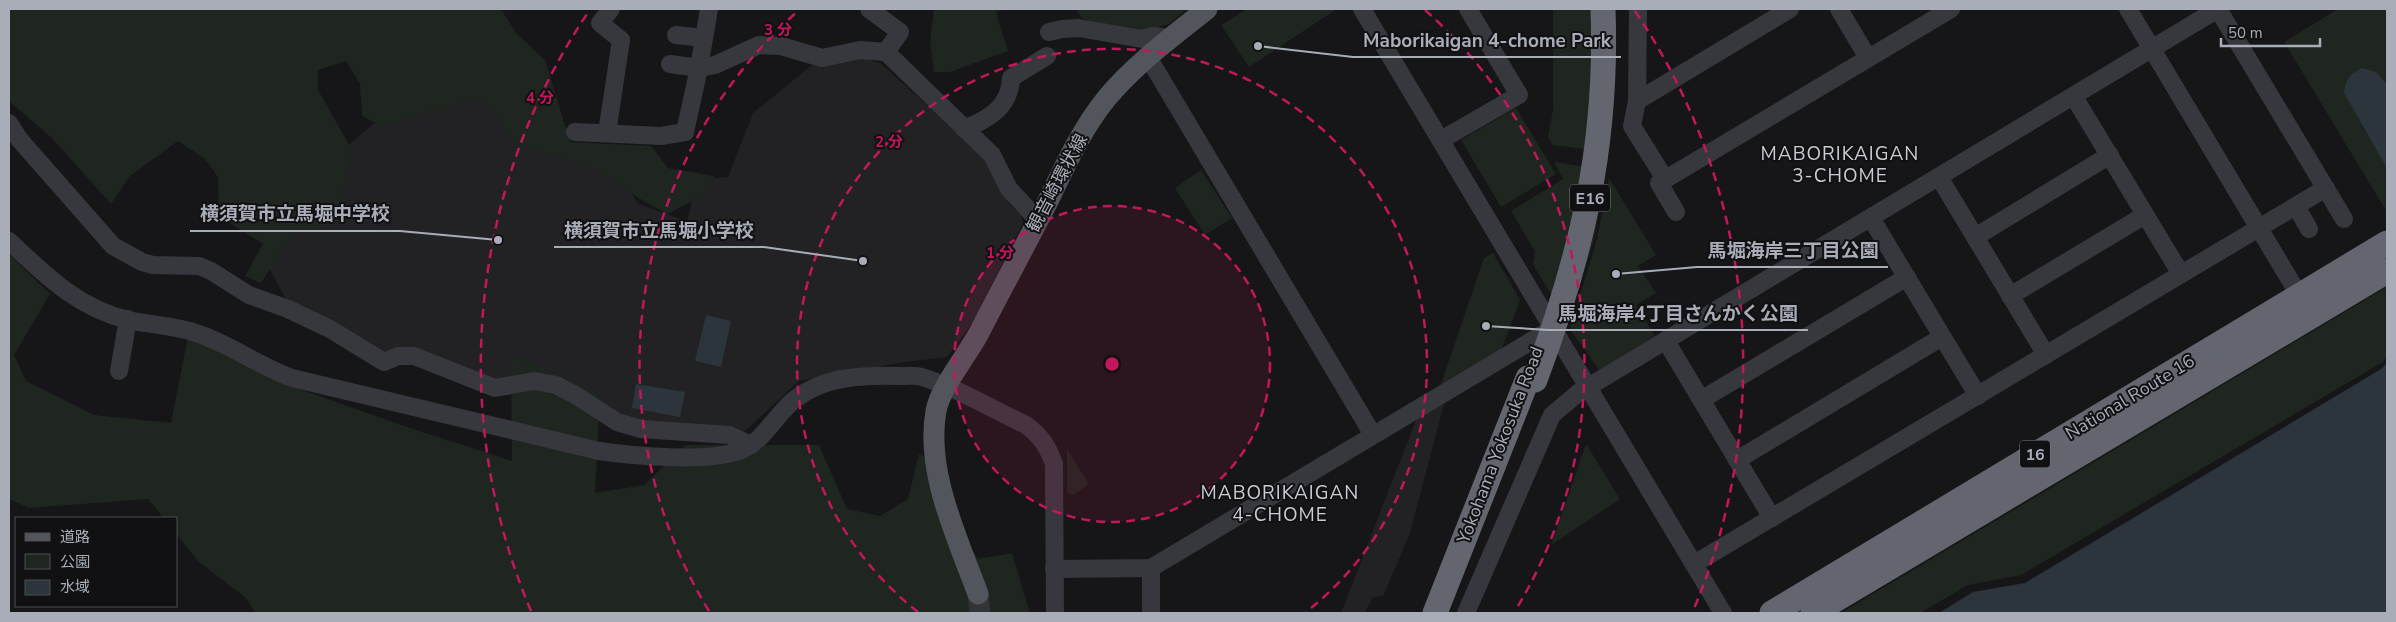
<svg xmlns="http://www.w3.org/2000/svg" width="2396" height="622" viewBox="0 0 2396 622" font-family="'Nunito Sans','Noto Sans JP',sans-serif">
  <style>
    .built { fill: #222225 }
    .green { fill: #1e261f }
    .water { fill: #2c353c }
    .lines { fill: none; stroke-linecap: round; stroke-linejoin: round }
    .major-tunnel { stroke: #333438; stroke-width: 21; stroke-dasharray: 21 11; stroke-linecap: butt }
    .minor { stroke: #37383d; stroke-width: 18 }
    .major { stroke: #53555c; stroke-width: 21 }
    .highway { stroke: #63666e; stroke-width: 25 }
    .highway-bridge { stroke: #63666e; stroke-width: 25 }
    .ring { fill: none; stroke: #c2185b; stroke-width: 2.5; stroke-dasharray: 9 6 }
    .labels { text-anchor: middle; stroke-width: 4; stroke-linejoin: round; paint-order: stroke }
    .shield { fill: #111113; stroke: #7b7e86; stroke-width: 1 }
    .shield-label { font-size: 16px; font-weight: bold; fill: #a8adb8 }
    .street-label { font-size: 18px; fill: #a8adb8; stroke: #111113 }
    .neighbourhood-label { font-size: 19px; letter-spacing: 1px; fill: #c9ccd4; stroke: #111113 }
    .centre { fill: #c2185b; stroke: #111113; stroke-width: 2.5 }
    .ring-label { font-size: 15px; text-anchor: middle; font-weight: bold; fill: #c2185b; stroke: #111113; stroke-width: 4; stroke-linejoin: round; paint-order: stroke }
    .leader { fill: none; stroke: #a8adb8; stroke-width: 2 }
    .callout-dot { fill: #a8adb8; stroke: #111113; stroke-width: 2 }
    .callout-label { font-size: 19px; text-anchor: middle; font-weight: bold; fill: #a8adb8; stroke: #111113; stroke-width: 4; stroke-linejoin: round; paint-order: stroke }
  </style>
  <rect width="100%" height="100%" fill="#161618"/>
  <g class="built">
    <path d="M858,56L880,63L985,157L1010,205L1021,214L1023,223L972,323L947,357L904,362L799,381L745,431L648,426L496,385L385,357L288,303L259,249L322,197L335,156L450,61L526,126L620,174L638,204L687,221L698,179L728,177L753,113L812,65Z"/>
    <path d="M1445,400L1410,533L1383,596L1373,597L1365,613H1341L1418,415Z"/>
  </g>
  <g class="green">
    <path d="M9,9H501L516,33L545,60L570,142L651,146L668,168L714,176L703,195L668,214L645,202L594,168L521,145L502,128L483,96L381,126L362,116L360,84L346,61L318,70V90L352,150L339,212L318,233L295,230L261,283L245,276L263,244L219,216L218,177L205,159L178,141L130,176L111,204L52,138L10,102Z"/>
    <path d="M934,9H1006L996,12L1008,51L950,72H934L930,41Z"/>
    <path d="M1076,9H1186L1169,24L1124,36L1082,18Z"/>
    <path d="M1247,9H1337L1249,67L1221,25Z"/>
    <path d="M1553,9H1614L1609,152L1553,145L1548,137L1553,110Z"/>
    <path d="M2338,9H2387V212L2284,42Z"/>
    <path d="M1516,108L1556,174L1501,207L1461,140Z"/>
    <path d="M1554,162L1606,170L1594,239L1568,323L1533,264L1535,251L1511,211L1563,179Z"/>
    <path d="M1201,170L1232,218L1205,235L1175,188Z"/>
    <path d="M1609,178L1656,255L1638,266L1656,293L1636,305L1655,336L1599,370L1570,329L1597,239Z"/>
    <path d="M1493,253L1520,300L1501,351L1439,390L1484,258Z"/>
    <path d="M9,254L50,294L14,355L26,381L94,415L171,423L188,336L271,379L407,427L512,461L511,354L600,394L595,493L644,485L686,445H819L847,509L880,516L908,499L919,454L942,464L949,513L978,559L1012,553L1030,613H255L246,598L198,561L176,534V518H164L148,499L29,508L9,499Z"/>
    <path d="M2387,287V356L2383,362L2021,575L1968,585L1920,613H1841Z"/>
    <path d="M1586,444L1620,499L1551,545Z"/>
    <path d="M1067,449L1088,483L1086,487L1072,495L1067,492Z"/>
  </g>
  <g class="water">
    <path d="M2362,68L2376,72L2387,85V168L2344,93C2345,80 2350,74 2362,68Z"/>
    <path d="M706,315L731,321L721,367L695,361Z"/>
    <path d="M2387,363V613H1939L1973,592L2025,583L2381,369Z"/>
    <path d="M636,384L685,392L680,417L632,408Z"/>
  </g>
  <g class="lines">
    <path class="major-tunnel" d="M978,594L980,613"/>
    <g class="minor">
      <path d="M869,9L900,32L886,52L992,155L1009,189L1038,220"/>
      <path d="M1362,9L1723,613"/>
      <path d="M1638,9L1637,101L1632,126L1665,179"/>
      <path d="M1839,9L1868,58"/>
      <path d="M2128,9L2305,305"/>
      <path d="M2218,9L2344,219"/>
      <path d="M1049,32L1062,29L1079,28L1142,39L1153,36L1170,38"/>
      <path d="M676,35L704,38"/>
      <path d="M1148,57L1373,435"/>
      <path d="M670,64L699,68L709,9"/>
      <path d="M2074,97L2181,274"/>
      <path d="M1637,101L1790,9"/>
      <path d="M9,123L19,139L113,246L142,262L153,265L199,266L211,271L249,295L288,309L330,329L384,362L398,356H414L495,388L534,381L556,385L577,396L617,422L641,429L729,435L751,445"/>
      <path d="M964,129C989,119 1010,107 1011,78L1047,56"/>
      <path d="M575,132L661,136L685,132L699,68L715,65L759,45L781,46L822,58L860,50L886,52"/>
      <path d="M607,133L621,40L600,23L611,9"/>
      <path d="M1441,140L1519,95L1468,9"/>
      <path d="M1939,177L2046,355"/>
      <path d="M2296,206L2309,229"/>
      <path d="M1676,212L1659,183L1951,9"/>
      <path d="M1871,218L1978,396"/>
      <path d="M1975,237L2110,155"/>
      <path d="M9,241C45,275 78,308 128,320C151,325 177,326 199,334C231,345 259,366 292,378L599,451C633,456 703,462 736,452C762,445 774,416 794,400C824,376 863,375 900,376C907,376 916,375 922,377C955,387 994,410 1026,425C1041,436 1048,447 1054,464L1055,613"/>
      <path d="M2010,296L2145,215"/>
      <path d="M1666,341L1772,518"/>
      <path d="M119,371L128,319"/>
      <path d="M1701,400L1907,277"/>
      <path d="M1737,460L1942,337"/>
      <path d="M1694,564L2326,188"/>
      <path d="M1151,568V613"/>
      <path d="M1054,569L1151,568L1553,328"/>
      <path d="M1466,613L1552,415L1578,393L2218,9"/>
    </g>
    <path class="major" d="M978,594C958,539 925,472 936,411C940,387 970,352 981,329C1003,286 1026,244 1048,201C1065,166 1081,130 1106,99C1135,64 1172,37 1207,9"/>
    <g class="highway">
      <path d="M1435,613L1528,378"/>
      <path d="M1772,613L2387,243"/>
      <path d="M1813,613L2387,271"/>
    </g>
    <path class="highway-bridge" d="M1535,380C1582,254 1608,144 1603,9"/>
  </g>
  <circle cx="1112" cy="364" r="158" fill="#c2185b" fill-opacity=".12"/>
  <g class="ring">
    <circle cx="1112" cy="364" r="158"/>
    <path d="M918 612A315 315 0 1 1 1306 612"/>
    <path d="M709 611A473 473 0 0 1 799 10M1425 10A473 473 0 0 1 1515 611"/>
    <path d="M531 611A631 631 0 0 1 589 11M1635 11A631 631 0 0 1 1693 611"/>
  </g>
  <g class="labels">
    <g class="shield">
      <rect x="1570" y="184.5" width="40" height="27" rx="4"/>
      <rect x="2020" y="440.5" width="30" height="27" rx="4"/>
    </g>
    <g class="shield-label">
      <text x="1590" y="204">E16</text>
      <text x="2035" y="460">16</text>
    </g>
    <g class="street-label">
      <text transform="translate(1057 183) rotate(-62)" y="6">観音崎環状線</text>
      <text transform="translate(2130 397) rotate(-31)" y="6">National Route 16</text>
      <text transform="translate(1500 445) rotate(-69)" y="6">Yokohama Yokosuka Road</text>
    </g>
    <g class="neighbourhood-label">
      <text x="1840" y="160">MABORIKAIGAN<tspan x="1840" dy="22">3-CHOME</tspan></text>
      <text x="1280" y="499">MABORIKAIGAN<tspan x="1280" dy="22">4-CHOME</tspan></text>
    </g>
  </g>
  <circle cx="1112" cy="364" r="8" class="centre"/>
  <g class="ring-label">
    <text x="778" y="35">3 分</text>
    <text x="540" y="103">4 分</text>
    <text x="889" y="147">2 分</text>
    <text x="1000" y="258">1 分</text>
  </g>
  <path class="leader" d="M1258 46L1353 57H1621M498 240L400 231H190M863 261L764 247H554M1616 274L1697 267H1888M1486 326L1548 330H1808"/>
  <g class="callout-dot">
    <circle cx="1258" cy="46" r="5"/>
    <circle cx="498" cy="240" r="5"/>
    <circle cx="863" cy="261" r="5"/>
    <circle cx="1616" cy="274" r="5"/>
    <circle cx="1486" cy="326" r="5"/>
  </g>
  <g class="callout-label">
    <text x="1487" y="47">Maborikaigan 4-chome Park</text>
    <text x="295" y="220">横須賀市立馬堀中学校</text>
    <text x="659" y="237">横須賀市立馬堀小学校</text>
    <text x="1793" y="257">馬堀海岸三丁目公園</text>
    <text x="1678" y="320">馬堀海岸4丁目さんかく公園</text>
  </g>
  <rect width="2396" height="622" fill="none" stroke="#a8adb8" stroke-width="20"/>
  <rect x="15" y="517" width="162" height="90" fill="#111113" stroke="#4d4f55"/>
  <rect x="25" y="533" width="25" height="8" fill="#53555c" stroke="#4d4f55"/>
  <text x="60" y="542" font-size="15" fill="#a8adb8">道路</text>
  <rect x="25" y="554" width="25" height="15" fill="#1e261f" stroke="#4d4f55"/>
  <text x="60" y="567" font-size="15" fill="#a8adb8">公園</text>
  <rect x="25" y="580" width="25" height="15" fill="#2c353c" stroke="#4d4f55"/>
  <text x="60" y="592" font-size="15" fill="#a8adb8">水域</text>
  <path d="M2221 38v8h99v-8" fill="none" stroke="#a8adb8" stroke-width="2.5"/>
  <text x="2228" y="38" font-size="15" fill="#a8adb8" stroke="#111113" stroke-width="4" paint-order="stroke">50 m</text>
</svg>
